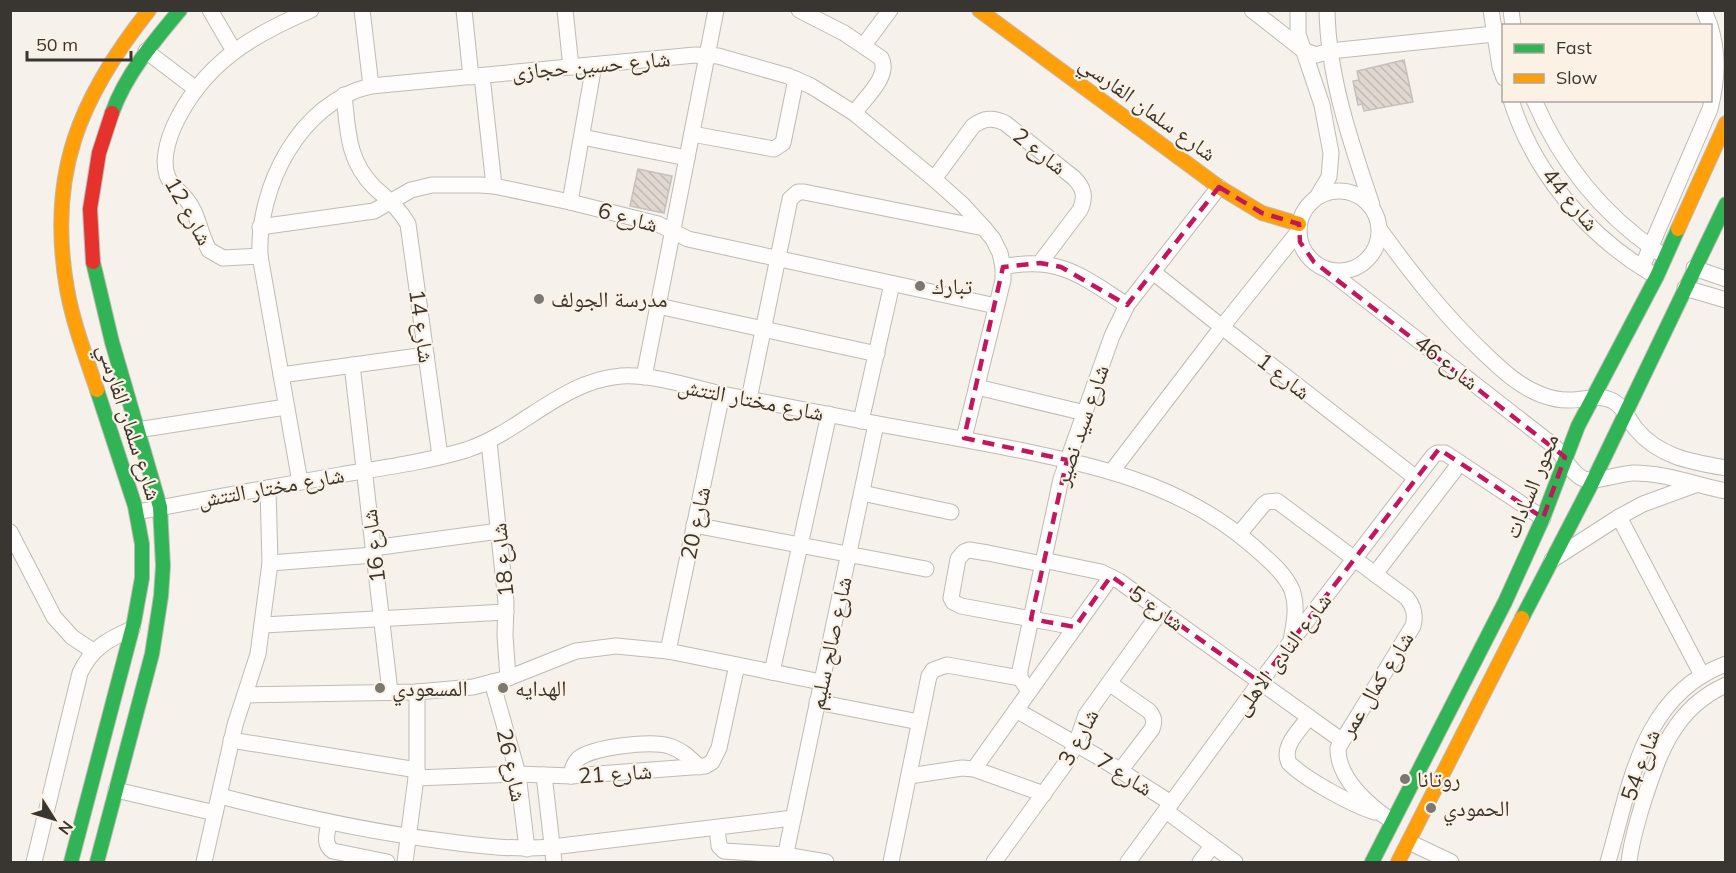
<svg xmlns="http://www.w3.org/2000/svg" width="1736" height="873" viewBox="0 0 1736 873" font-family="Mulish,'Noto Naskh Arabic',sans-serif">
  <style>
    .building { fill: url(#building-back-hatch); stroke: #c5c0bb; stroke-width: 1.5 }
    .lines { fill: none; stroke-linecap: round; stroke-linejoin: round }
    .street-casing { stroke: #bebbb5; stroke-width: 17 }
    .fast-casing { stroke: #bebbb5; stroke-width: 16 }
    .slow-casing { stroke: #bebbb5; stroke-width: 16 }
    .jam-casing { stroke: #bebbb5; stroke-width: 16 }
    .street { stroke: #fefdfc; stroke-width: 15 }
    .fast { stroke: #30b455; stroke-width: 14 }
    .slow { stroke: #ff9f0a; stroke-width: 14 }
    .jam { stroke: #e5322d; stroke-width: 14 }
    .marked { fill: none; stroke: #c2185b; stroke-width: 4.5; stroke-dasharray: 12 8; stroke-linejoin: round }
    .poi-dot { fill: #7b7771; stroke: #fbf2e5; stroke-width: 2 }
    .labels { text-anchor: middle; stroke-width: 4.5; stroke-linejoin: round; paint-order: stroke }
    .street-label { font-size: 22px; fill: #393530; stroke: #fbf2e5 }
    .poi-label { font-size: 22px; fill: #393530; stroke: #fbf2e5; text-anchor: start }
  </style>
  <defs>
    <pattern id="building-back-hatch" width="6" height="6" patternUnits="userSpaceOnUse" patternTransform="scale(1.5)"><rect width="6" height="6" fill="#dfd7d0"/><path d="M-1 5l2 2M0 0l6 6M5-1l2 2" fill="none" stroke="#c0b9b3"/></pattern>
  </defs>
  <rect width="100%" height="100%" fill="#f6f1ea"/>
  <g class="building">
    <path d="M1404,60L1413,102L1364,111L1362,104L1358,105L1353,81L1359,80L1357,71Z"/>
    <path d="M638,169L672,176L664,213L630,206Z"/>
  </g>
  <g class="lines">
    <g class="street-casing">
      <g id="street">
        <path d="M210,10L234,51"/>
        <path d="M362,10L371,86"/>
        <path d="M464,10L471,77"/>
        <path d="M565,10L571,67"/>
        <path d="M799,10L844,33L881,58C891,76 864,99 854,113"/>
        <path d="M1252,10L1303,50L1316,55L1330,51L1504,33"/>
        <path d="M1298,10V34L1322,105L1331,153L1329,177L1317,197"/>
        <path d="M1327,10C1328,77 1351,143 1372,205"/>
        <path d="M1491,10L1500,67L1504,78"/>
        <path d="M1511,10L1513,26"/>
        <path d="M1704,10L1710,26"/>
        <path d="M864,45L890,10"/>
        <path d="M146,51L196,89"/>
        <path d="M482,76L494,186"/>
        <path d="M344,95C348,130 347,160 374,187C387,199 399,208 408,224L440,456"/>
        <path d="M1511,100C1533,171 1586,234 1649,272"/>
        <path d="M1534,100C1561,163 1602,214 1658,252"/>
        <path d="M692,134L774,149L783,143L796,79"/>
        <path d="M582,137L687,158"/>
        <path d="M934,179L973,126C984,118 993,117 1005,123L1074,178C1084,188 1086,197 1080,210L1040,263"/>
        <circle cx="1339" cy="231" r="40"/>
        <path d="M570,202L594,65"/>
        <path d="M260,227L374,211L411,190L432,185H480L494,186L570,202L658,224L688,239L996,306"/>
        <path d="M1380,230C1412,274 1444,315 1483,352C1501,369 1518,386 1542,395C1550,398 1559,400 1568,400C1584,401 1598,393 1613,401C1625,408 1628,419 1636,429C1659,457 1692,462 1726,468"/>
        <path d="M260,256L223,258L209,250C200,234 198,213 187,200C181,192 170,185 167,175C162,159 168,140 174,126C203,64 250,36 311,10"/>
        <path d="M1003,267C1059,255 1083,277 1127,305"/>
        <path d="M1642,267L1710,109C1717,81 1719,55 1710,26"/>
        <path d="M1694,268L1726,279"/>
        <path d="M1328,270L1554,446C1564,456 1571,474 1584,479C1597,483 1620,473 1634,473C1665,473 1696,485 1726,491"/>
        <path d="M1153,272L1222,327L1416,478"/>
        <path d="M1685,288L1726,300"/>
        <path d="M658,306L877,354"/>
        <path d="M352,365L390,692"/>
        <path d="M281,375L426,355"/>
        <path d="M644,377L716,10"/>
        <path d="M977,387L1085,413"/>
        <path d="M749,399L790,199L798,192H804L984,228"/>
        <path d="M861,421L892,284"/>
        <path d="M137,430L286,407"/>
        <path d="M489,442L506,602L505,636L508,678"/>
        <path d="M1112,471L1222,327L1298,232"/>
        <path d="M300,482L260,256C257,187 300,102 371,86L695,55L718,56L788,76L811,86L854,113L934,179L962,204L984,228L993,239L1000,253L1003,267V280L964,438"/>
        <path d="M862,493L951,512"/>
        <path d="M137,512C205,499 272,487 340,475C381,468 426,462 466,450C521,432 561,381 621,376C655,374 690,387 722,394C762,402 802,409 842,417C908,430 973,440 1038,454C1119,471 1191,492 1254,547C1268,560 1284,572 1292,590C1298,607 1294,624 1291,641"/>
        <path d="M1619,517L1702,675"/>
        <path d="M694,525L926,569"/>
        <path d="M10,532L54,617L72,637L93,651"/>
        <path d="M1239,534L1263,505L1267,502L1277,501L1407,598C1414,607 1416,615 1413,626L1338,748C1337,778 1369,806 1392,821"/>
        <path d="M373,548L499,531"/>
        <path d="M1043,560L1101,572L1119,581L1341,740"/>
        <path d="M1552,560L1619,517L1643,504L1695,485"/>
        <path d="M270,563L374,555"/>
        <path d="M1042,564L988,553L969,550L964,552L958,559L951,598L953,602L961,606L1075,627"/>
        <path d="M1375,574L1460,463"/>
        <path d="M263,625L506,612"/>
        <path d="M668,651L722,394"/>
        <path d="M772,672L829,414"/>
        <path d="M492,682L518,774L527,849"/>
        <path d="M1109,683L1149,711C1154,717 1155,721 1152,729L1120,771"/>
        <path d="M1029,691L1020,678V670L1061,479L1112,336L1127,305L1219,187"/>
        <path d="M246,695L417,692L473,687L508,678L576,651L616,646L668,651L821,682"/>
        <path d="M817,702L919,722"/>
        <path d="M1016,710L1102,759L1171,803"/>
        <path d="M1309,717C1300,730 1281,746 1289,763C1305,779 1352,805 1375,812"/>
        <path d="M231,740L417,770"/>
        <path d="M974,769L1111,577"/>
        <path d="M544,775L554,862"/>
        <path d="M571,776C572,770 573,764 578,759C592,747 652,740 669,746C682,750 690,758 699,767"/>
        <path d="M909,776L962,768L974,769L1044,794"/>
        <path d="M416,778L518,774L571,776L705,766L712,762L719,748L737,665"/>
        <path d="M116,790L215,813"/>
        <path d="M220,796C293,815 368,832 443,841C480,846 515,850 552,847L793,818"/>
        <path d="M1166,811L1235,862"/>
        <path d="M329,822C328,832 322,844 333,851L387,862"/>
        <path d="M717,828L719,846L724,851L785,855L826,862"/>
        <path d="M1409,842L1451,862"/>
        <path d="M34,862L80,673C91,649 108,639 132,629"/>
        <path d="M204,862L235,725L258,654L270,563L268,488"/>
        <path d="M405,862L417,770V692"/>
        <path d="M784,862L876,424"/>
        <path d="M891,862L929,676L933,670L947,665L1020,678"/>
        <path d="M994,862L1065,764L1076,744L1086,715L1161,611"/>
        <path d="M1128,862L1260,682L1433,456L1437,453H1445L1543,518"/>
        <path d="M1200,862L1212,846"/>
        <path d="M1608,862C1630,787 1641,695 1726,664"/>
        <path d="M1629,862C1631,842 1637,823 1643,803C1659,754 1674,708 1726,685"/>
      </g>
    </g>
    <g class="fast-casing">
      <g id="fast">
        <path d="M112,113C126,74 154,41 180,10"/>
        <path d="M93,262L112,342L160,507L163,566L161,596L152,654L97,862"/>
        <path d="M1522,618L1593,481L1726,204"/>
        <path d="M71,862L134,622L142,578V544L135,506L97,390"/>
        <path d="M1372,862L1505,602L1543,518L1578,426L1657,276L1678,229"/>
      </g>
    </g>
    <g class="slow-casing">
      <g id="slow">
        <path d="M979,10L1219,187L1262,213L1299,224"/>
        <path d="M1678,229L1726,123"/>
        <path d="M97,390C86,357 73,323 67,289C47,175 79,98 149,10"/>
        <path d="M1398,862L1522,618"/>
      </g>
    </g>
    <g class="jam-casing">
      <path id="jam" d="M93,262L90,209L99,153L112,113"/>
    </g>
    <use href="#street" class="street"/>
    <use href="#fast" class="fast"/>
    <use href="#slow" class="slow"/>
    <use href="#jam" class="jam"/>
  </g>
  <path class="marked" d="M1219,187L1262,213L1299,224L1300,242L1314,262L1565,457L1543,518L1439,449L1260,682L1111,576L1075,627L1031,619L1067,460L964,438L1003,267L1040,263L1061,267L1127,305Z"/>
  <g class="poi-dot">
    <circle cx="920" cy="286" r="6"/>
    <circle cx="539" cy="299" r="6"/>
    <circle cx="380" cy="688" r="6"/>
    <circle cx="503" cy="688" r="6"/>
    <circle cx="1405" cy="779" r="6"/>
    <circle cx="1431" cy="808" r="6"/>
  </g>
  <g class="labels">
    <g class="street-label">
      <text transform="translate(591 65) rotate(-5)" y="8">شارع حسين حجازى</text>
      <text transform="translate(1148 108) rotate(36)" y="8">شارع سلمان الفارسي</text>
      <text transform="translate(1040 151) rotate(38)" y="8">شارع 2</text>
      <text transform="translate(1571 199) rotate(50)" y="8">شارع 44</text>
      <text transform="translate(189 211) rotate(61)" y="8">شارع 12</text>
      <text transform="translate(628 217) rotate(15)" y="8">شارع 6</text>
      <text transform="translate(422 326) rotate(82)" y="8">شارع 14</text>
      <text transform="translate(1447 362) rotate(38)" y="8">شارع 46</text>
      <text transform="translate(1284 376) rotate(38)" y="8">شارع 1</text>
      <text transform="translate(751 399) rotate(11)" y="8">شارع مختار التتش</text>
      <text transform="translate(130 422) rotate(72)" y="8">شارع سلمان الفارسي</text>
      <text transform="translate(1081 425) rotate(-71)" y="8">شارع سيد نصير</text>
      <text transform="translate(1531 486) rotate(-68)" y="8">محور السادات</text>
      <text transform="translate(271 487) rotate(-10)" y="8">شارع مختار التتش</text>
      <text transform="translate(695 523) rotate(-78)" y="8">شارع 20</text>
      <text transform="translate(373 546) rotate(-97)" y="8">شارع 16</text>
      <text transform="translate(502 560) rotate(-96)" y="8">شارع 18</text>
      <text transform="translate(1157 608) rotate(35)" y="8">شارع 5</text>
      <text transform="translate(830 643) rotate(-78)" y="8">شارع صالح سليم</text>
      <text transform="translate(1282 654) rotate(-53)" y="8">شارع النادى الاهلى</text>
      <text transform="translate(1376 684) rotate(-58)" y="8">شارع كمال عمر</text>
      <text transform="translate(1078 737) rotate(-62)" y="8">شارع 3</text>
      <text transform="translate(512 765) rotate(78)" y="8">شارع 26</text>
      <text transform="translate(1640 765) rotate(-70)" y="8">شارع 54</text>
      <text transform="translate(615 773) rotate(-4)" y="8">شارع 21</text>
      <text transform="translate(1125 774) rotate(32)" y="8">شارع 7</text>
    </g>
    <g class="poi-label">
      <text x="932" y="294">تبارك</text>
      <text x="551" y="307">مدرسة الجولف</text>
      <text x="392" y="696">المسعودي</text>
      <text x="515" y="696">الهدايه</text>
      <text x="1417" y="787">روتانا</text>
      <text x="1443" y="816">الحمودي</text>
    </g>
  </g>
  <rect width="1736" height="873" fill="none" stroke="#393530" stroke-width="24"/>
  <rect x="1502" y="24" width="210" height="78" fill="#fbf2e5" stroke="#ada69d" stroke-width="1.5"/>
  <rect x="1514" y="44" width="30" height="9" fill="#30b455" stroke="#ada69d" stroke-width="1.5"/>
  <text x="1556" y="54" font-size="18" fill="#393530">Fast</text>
  <rect x="1514" y="74" width="30" height="9" fill="#ff9f0a" stroke="#ada69d" stroke-width="1.5"/>
  <text x="1556" y="84" font-size="18" fill="#393530">Slow</text>
  <g transform="translate(54 819) rotate(127)" stroke="#fbf2e5" stroke-width="4.5" paint-order="stroke">
  <path d="M0-4.5L10 22L0 15L-10 22Z" fill="#393530"/>
  <text y="-9" font-size="16" font-weight="bold" text-anchor="middle" fill="#393530">N</text>
  </g>
  <path d="M27 51v9h104v-9" fill="none" stroke="#393530" stroke-width="3"/>
  <text x="36" y="51" font-size="18" fill="#393530" stroke="#fbf2e5" stroke-width="4.5" paint-order="stroke">50 m</text>
</svg>
